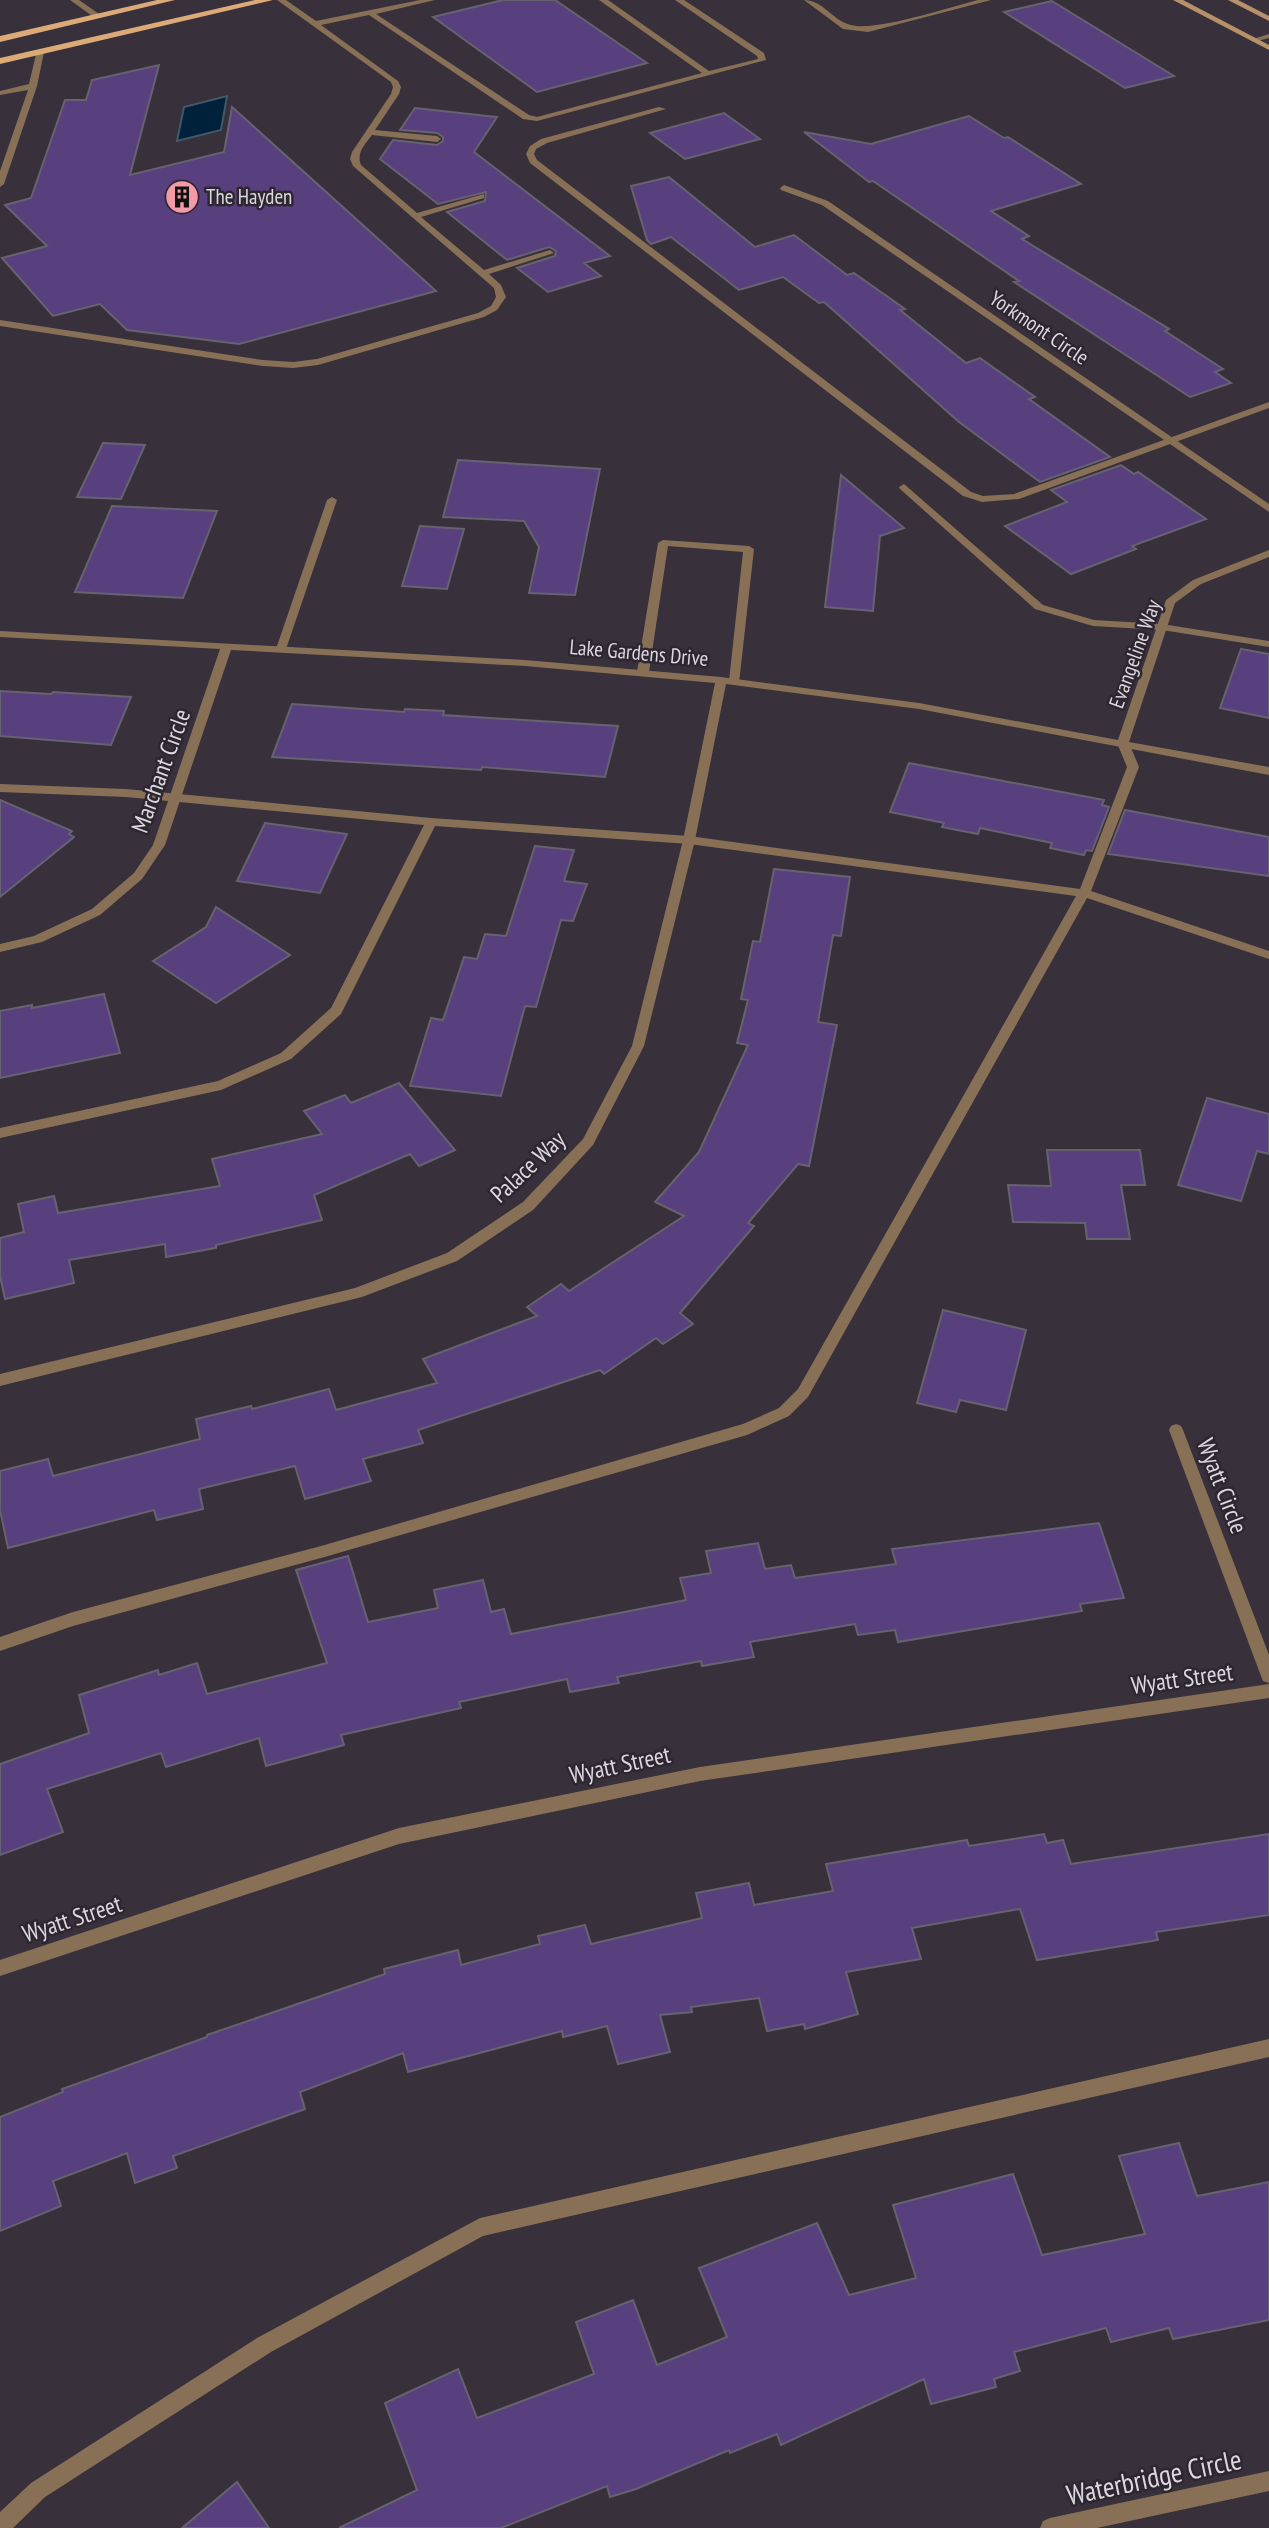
<svg xmlns="http://www.w3.org/2000/svg" width="1269" height="2528" viewBox="0 0 1269 2528" font-family="'PT Sans Narrow',sans-serif">
  <style>
    .water { fill: #00213a; stroke: #42586b; stroke-width: 2 }
    .building { fill: #58407f; stroke: #66626f; stroke-width: 2 }
    .lines { fill: none; stroke-linecap: round; stroke-linejoin: round }
    .lane { fill: #887057; fill-rule: evenodd }
    .street { fill: #887057; fill-rule: evenodd }
    .secondary { fill: #b7916a; fill-rule: evenodd }
    .primary { fill: #dbaa77; fill-rule: evenodd }
    .labels { text-anchor: middle; stroke-width: 5; stroke-linejoin: round; paint-order: stroke }
    .far-poi-label { font-size: 21px; fill: #dcd8de; stroke: #2e2731; text-anchor: start }
    .far-street-label { font-size: 21px; fill: #dcd8de; stroke: #2e2731 }
    .street-label { font-size: 24px; fill: #dcd8de; stroke: #2e2731 }
    .near-street-label { font-size: 28px; fill: #dcd8de; stroke: #2e2731 }
  </style>
  <rect width="100%" height="100%" fill="#38303b"/>
  <path class="water" d="M227,96L221,130L177,141L184,107Z"/>
  <g class="building">
    <path d="M503,0H555L647,63L537,92L433,17Z"/>
    <path d="M1052,1L1174,76L1125,88L1004,12Z"/>
    <path d="M159,65L130,175L224,152L232,107L436,291L239,344L127,330L100,304L53,316L2,258L47,246L5,205L31,198L65,100H86L92,80Z"/>
    <path d="M415,108L497,117L474,152L610,256L584,263L601,276L548,292L517,268L555,256L556,251L549,247L507,260L447,212L485,201L486,192L438,204L380,159L393,140L437,145L443,141V137L437,133L400,130Z"/>
    <path d="M724,113L760,139L685,159L650,133Z"/>
    <path d="M969,116L1004,138L1008,137L1081,184L991,211L1029,236L1022,239L1169,329L1165,331L1223,369L1215,372L1231,383L1190,397L1014,282L1019,281L873,181L869,182L804,132L871,144Z"/>
    <path d="M669,177L755,247L794,235L847,275L854,273L905,309L900,310L966,363L980,358L1035,397L1029,399L1110,457L1040,482L959,422L824,302L819,303L783,277L739,290L671,237L651,244L647,240L631,186Z"/>
    <path d="M103,443L145,445L121,499L77,497Z"/>
    <path d="M458,460L600,469L575,595L529,593L539,547L524,521L443,517Z"/>
    <path d="M1121,465L1134,474L1138,472L1206,519L1132,546L1136,549L1071,574L1005,526L1067,502L1051,490Z"/>
    <path d="M841,475L904,528L880,536L873,611L825,607Z"/>
    <path d="M112,506L217,511L183,598L75,592Z"/>
    <path d="M420,526L464,529L447,589L402,586Z"/>
    <path d="M1241,649L1269,654V718L1220,708Z"/>
    <path d="M0,691L51,694L53,692L131,697L111,745L0,736Z"/>
    <path d="M292,704L404,712L405,709L444,711L443,715L618,726L605,777L482,767L481,770L272,757Z"/>
    <path d="M909,763L1104,800L1102,805L1109,807L1092,851L1086,850L1084,855L1050,848L1052,843L980,828L978,834L942,827L944,823L890,812Z"/>
    <path d="M0,800L72,831L69,834L74,837L0,897Z"/>
    <path d="M1125,810L1269,837V876L1108,854Z"/>
    <path d="M265,823L347,834L320,893L237,881Z"/>
    <path d="M535,846L574,850L564,881L587,884L573,921L561,920L536,1007L525,1006L501,1096L410,1086L431,1018L443,1020L464,957L477,959L485,934L506,936Z"/>
    <path d="M774,869L850,877L841,936L833,935L818,1022L837,1025L809,1166L798,1164L748,1223L754,1226L680,1313L693,1324L663,1344L656,1338L604,1374L600,1370L418,1430L423,1443L363,1459L371,1481L305,1499L295,1466L199,1489L203,1509L157,1520L154,1510L8,1548L0,1510V1471L48,1459L53,1476L200,1439L196,1419L251,1406L252,1409L329,1389L336,1410L437,1383L423,1359L537,1316L527,1307L561,1284L569,1291L684,1216L655,1202L699,1152L748,1045L737,1043L748,1000L741,999L753,941L760,942Z"/>
    <path d="M216,907L290,955L216,1003L153,961L206,927Z"/>
    <path d="M104,994L120,1053L0,1078V1011L32,1005V1008Z"/>
    <path d="M399,1083L455,1150L419,1166L410,1154L314,1195L322,1220L216,1245V1248L166,1257L165,1244L69,1260L74,1283L5,1299L0,1276V1238L24,1232L18,1204L54,1196L58,1213L220,1186L212,1159L322,1134L304,1111L345,1095L351,1103Z"/>
    <path d="M1207,1098L1269,1114V1154L1257,1151L1241,1201L1178,1185Z"/>
    <path d="M1047,1150H1140L1145,1185H1121L1130,1239H1087L1085,1223L1013,1222L1008,1185L1051,1186Z"/>
    <path d="M943,1310L1026,1330L1006,1410L960,1400L956,1412L917,1403Z"/>
    <path d="M1099,1523L1124,1598L1080,1604L1082,1611L898,1642L895,1630L858,1635L855,1624L750,1642L754,1657L702,1666L701,1661L617,1677L619,1683L570,1692L567,1679L459,1702L461,1708L341,1735L344,1745L266,1766L259,1738L166,1767L161,1753L47,1789L63,1832L0,1855V1764L89,1733L79,1695L158,1670L159,1675L197,1663L207,1694L327,1663L296,1570L348,1556L368,1622L438,1608L434,1590L483,1580L491,1612L504,1609L511,1634L686,1600L680,1578L711,1573L706,1551L758,1543L765,1569L791,1565L795,1578L896,1564L892,1549Z"/>
    <path d="M1044,1834L1047,1843L1063,1840L1071,1864L1269,1834V1915L1156,1932L1158,1940L1037,1960L1020,1909L912,1928L921,1959L846,1972L858,2014L805,2029L804,2024L767,2031L759,1998L691,2007L692,2012L660,2015L670,2052L618,2064L607,2026L563,2037L562,2031L408,2072L403,2053L300,2092L305,2109L173,2156L177,2168L135,2183L127,2153L53,2181L61,2206L0,2231V2117L63,2092L62,2089L207,2037V2035L385,1974L384,1969L458,1950L461,1965L540,1944L538,1936L585,1925L591,1944L702,1918L696,1893L749,1883L754,1905L833,1891L826,1864L967,1840L969,1846Z"/>
    <path d="M1179,2143L1197,2196L1269,2182V2320L1173,2339L1169,2328L1111,2342L1106,2328L1014,2352L1020,2371L994,2379L996,2387L931,2404L924,2379L781,2445L777,2434L730,2453L729,2450L636,2489L610,2497L607,2486L501,2528H339L417,2490L385,2403L458,2369L477,2418L594,2374L576,2322L633,2300L657,2365L727,2337L699,2268L817,2223L849,2295L916,2278L893,2205L1013,2174L1042,2255L1145,2234L1119,2156Z"/>
    <path d="M237,2482L269,2528H182Z"/>
  </g>
  <g class="lines">
    <g class="lane">
      <path d="M70,0H79L102,16L95,18Z"/>
      <path d="M277,0H286L316,21L420,0H435L376,14L529,115L537,117L702,73L599,0H608L709,71L758,59L757,56L675,0H684L764,53L766,60L537,121L523,119L369,15L321,25L398,81L401,87L399,94L375,130L437,136L441,139L437,142L372,135C365,144 356,153 361,165L417,213L484,194V198L421,217L484,270L550,250L554,253L489,274L501,285L506,297L497,310L484,317L318,365L293,368L263,366L0,326V320L263,360L293,362L317,359L478,313L491,306L496,297L494,288L353,166L350,159L352,152L391,94L393,87L391,82Z"/>
      <path d="M804,0C823,0 833,21 851,25C875,32 950,7 978,0H991L868,32L843,29Z"/>
      <path d="M1269,34V38L1254,42L1250,40Z"/>
      <path d="M37,50L44,52L37,86L4,184L0,187V171L28,90L0,95V91L29,84Z"/>
      <path d="M659,107L666,109L547,143L536,149L534,154L537,160L971,492L983,496L1014,494L1269,402V408L1019,499L982,502L963,496L530,163L526,154L530,146L541,139Z"/>
      <path d="M904,484L1043,605L1094,620L1162,624L1269,641V647L1162,630L1093,626L1035,609L900,489L899,487Z"/>
      <path d="M332,497L337,500L286,649L281,652L277,651L276,649L327,500Z"/>
      <path d="M663,540L749,546L754,549L739,683L735,684L729,681L743,552L668,546L649,672L643,675L637,672L658,543Z"/>
      <path d="M1123,740L1129,743L1139,767L1091,891L1269,951V959L1087,898L808,1397L789,1416L747,1435L321,1558L73,1626L0,1651V1637L73,1612L321,1546L743,1424L779,1408L798,1389L1076,896L689,844L435,826L341,1014L291,1059L221,1090L0,1138V1128L218,1081L281,1053L331,1008L424,825L126,797L0,792V784L126,789L431,818L689,836L1080,889L1127,767L1117,743Z"/>
      <path d="M1269,2039V2057L483,2236L271,2352L45,2497L13,2528H0V2512L31,2483L257,2338L480,2218Z"/>
    </g>
    <g class="street">
      <path d="M784,185L828,201L1269,504V512L822,205L781,190L780,188Z"/>
      <path d="M1269,550V557L1201,584L1175,603L1129,742L1269,767V775L919,709L726,684L695,840L644,1046L593,1145L533,1210L457,1261L362,1297L0,1386V1374L355,1288L447,1253L523,1202L583,1139L632,1046L683,840L715,683L525,666L231,650L165,845L142,879L100,915L42,942L0,952V944L34,936L92,909L134,873L153,845L220,649L0,637V631L525,660L721,677L919,703L1118,740L1166,600L1193,580Z"/>
      <path d="M1176,1424L1181,1426L1183,1430L1269,1655V1683L1263,1681L1261,1676L1169,1430L1171,1426Z"/>
      <path d="M1269,1684V1698L700,1781L399,1844L0,1976V1960L399,1828L700,1767Z"/>
      <path d="M1269,2471V2491L1097,2528H1040L1043,2521L1050,2518Z"/>
    </g>
    <g class="secondary">
      <path d="M1173,0H1183L1269,45V50Z"/>
      <path d="M1228,0H1238L1269,16V21Z"/>
    </g>
    <g class="primary">
      <path d="M157,0H175L0,42V36Z"/>
      <path d="M255,0H273L0,64V58Z"/>
    </g>
  </g>
  <defs>
    <g id="building-disc" transform="scale(1.75)"><circle r="9.5" fill="#f39aa8" stroke="#2e2731"/><path d="M-4-6H4V6H1V3H-1V6H-4ZM-2.5-4.3h1.7v1.8h-1.7ZM.8-4.3h1.7v1.8H.8ZM-2.5-1h1.7V.8h-1.7ZM.8-1h1.7V.8H.8Z" fill="#111"/></g>
  </defs>
  <g fill-rule="evenodd">
    <use href="#building-disc" x="182" y="197"/>
  </g>
  <g class="labels">
    <g class="far-poi-label">
      <text x="206" y="204">The Hayden</text>
    </g>
    <g class="far-street-label">
      <text transform="translate(1039 328) rotate(34)" y="7">Yorkmont Circle</text>
      <text transform="translate(639 653) rotate(5)" y="7">Lake Gardens Drive</text>
      <text transform="translate(1135 654) rotate(-70)" y="7">Evangeline Way</text>
    </g>
    <g class="street-label">
      <text transform="translate(161 771) rotate(-70)" y="8">Marchant Circle</text>
      <text transform="translate(528 1167) rotate(-43)" y="8">Palace Way</text>
      <text transform="translate(1222 1486) rotate(69)" y="8">Wyatt Circle</text>
      <text transform="translate(1182 1679) rotate(-8)" y="8">Wyatt Street</text>
      <text transform="translate(620 1765) rotate(-12)" y="8">Wyatt Street</text>
      <text transform="translate(72 1919) rotate(-18)" y="8">Wyatt Street</text>
    </g>
    <g class="near-street-label">
      <text transform="translate(1154 2477) rotate(-12)" y="10">Waterbridge Circle</text>
    </g>
  </g>
</svg>
